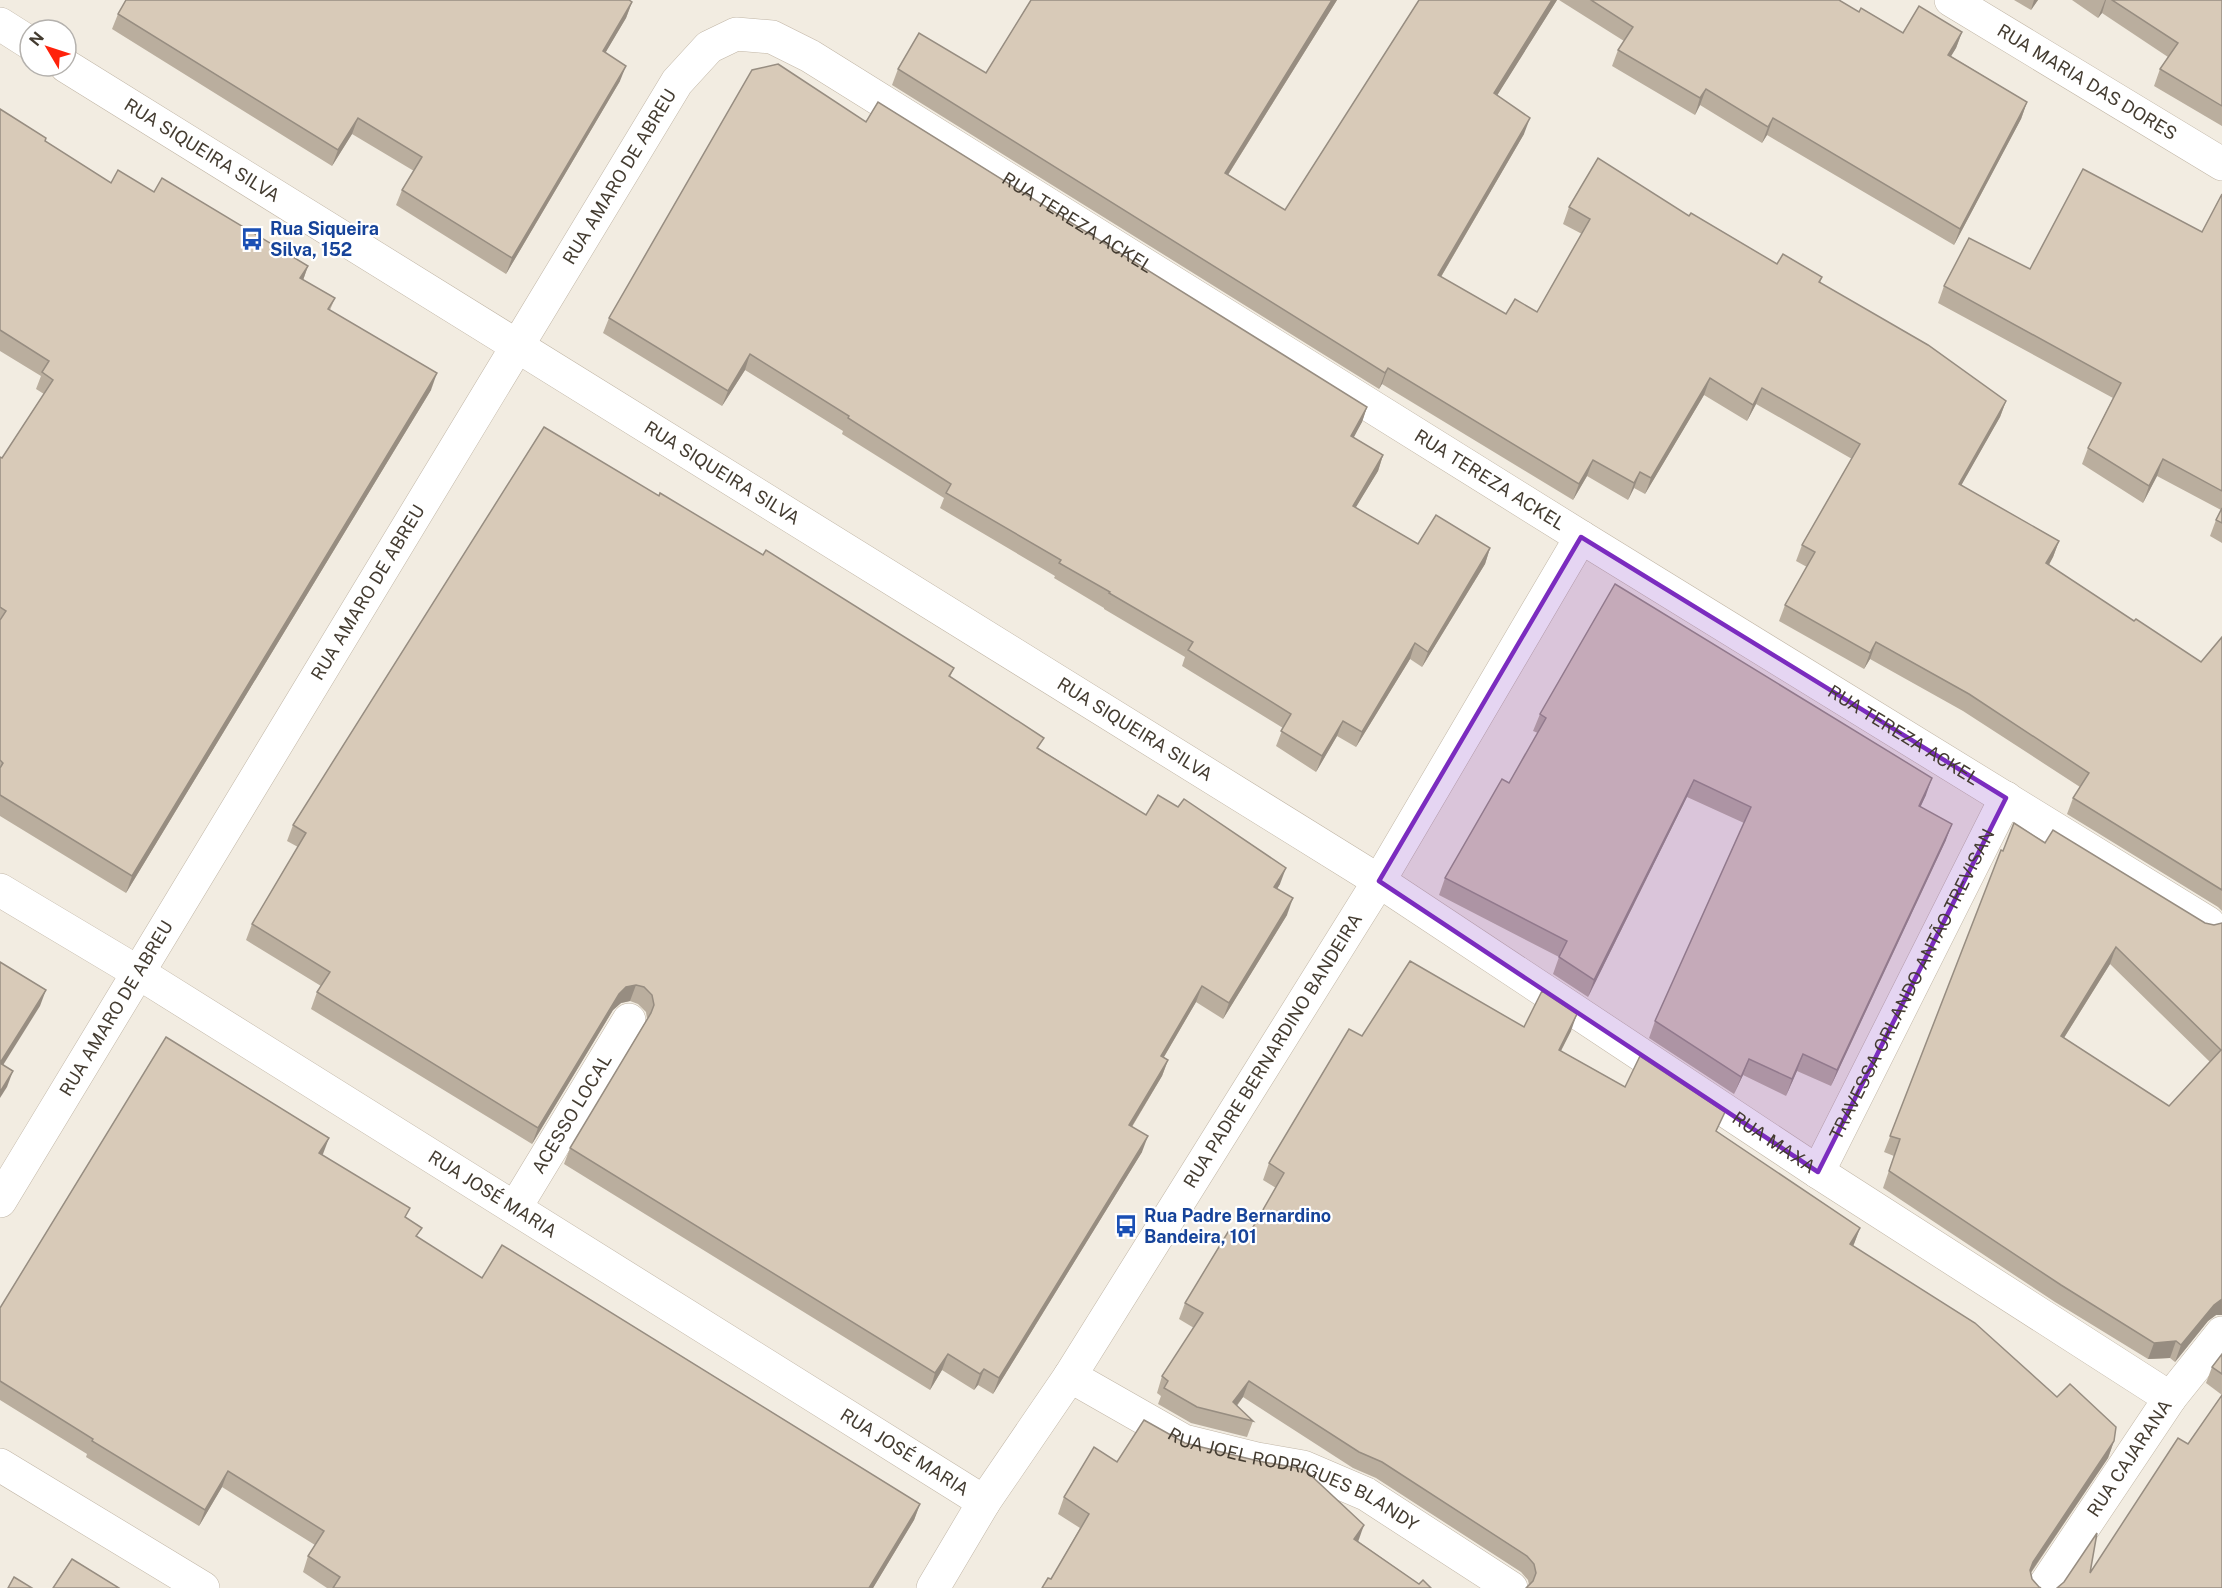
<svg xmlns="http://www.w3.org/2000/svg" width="2222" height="1588" viewBox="0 0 2222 1588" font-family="'Public Sans',sans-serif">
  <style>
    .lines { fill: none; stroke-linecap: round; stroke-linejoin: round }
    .minor-casing { stroke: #c1b6a6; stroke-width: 34 }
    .minor { stroke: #fff; stroke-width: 33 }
    .wall { fill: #baae9e; fill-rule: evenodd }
    .shaded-wall { fill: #978d81 }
    .building { fill: #d8cab8; stroke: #978d81; stroke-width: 1.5; fill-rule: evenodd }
    .marked { fill: #7b2cbf; fill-opacity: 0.2; stroke: #7b2cbf; stroke-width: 4.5; stroke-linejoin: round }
    .labels { text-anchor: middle; stroke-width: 4.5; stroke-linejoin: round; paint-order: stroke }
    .street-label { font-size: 18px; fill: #443c31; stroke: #fff }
    .transit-label { font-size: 18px; font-weight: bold; fill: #164399; stroke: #fff; text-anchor: start }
  </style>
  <rect width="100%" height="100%" fill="#f2ece1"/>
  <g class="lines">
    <g class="minor-casing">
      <g id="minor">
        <path id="s1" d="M1951,0L2222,164"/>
        <path d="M0,24L30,43"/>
        <path id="s2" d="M66,66L1379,881L1818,1172L2170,1398"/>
        <path id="s3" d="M0,890L139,973L984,1502"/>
        <path id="s4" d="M1818,1172L2006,798"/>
        <path id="s5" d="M0,1201L677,82L709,47L736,34L772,37L810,56L1581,537L2208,923"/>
        <path id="s6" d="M515,1208L629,1020"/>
        <path id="s7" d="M1070,1376L1184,1441L1257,1459L1303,1467L1366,1494L1511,1588"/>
        <path d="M0,1465L203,1588"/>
        <path id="s8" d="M933,1588L984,1502L1070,1376L1379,881L1581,537"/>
        <path id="s9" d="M2043,1588L2170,1398L2222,1333"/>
      </g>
    </g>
    <use href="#minor" class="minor"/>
  </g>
  <g class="wall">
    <path d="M1031,0H1337L1228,175L1285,210L1419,0H1557L1497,95L1524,134L1441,277L1506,314L1537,312L1582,234L1563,224L1569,207L1689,216L1777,264L1822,277L1820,283L2006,401L2000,417L1961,485L2059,541L2053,557L2049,565L2134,621L2201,662L2222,637V911L2218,907L2067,814L2073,798L2080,787L1963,711L1870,659L1864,669L1779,621L1785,605L1807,567L1796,561L1802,545L1852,459L1756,404L1747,421L1704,395L1645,494L1634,488L1628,500L1587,476L1573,500L1382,384L1379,389L892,85L898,69L986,73Z"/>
    <path d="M1559,0H1839L1859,12L1903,33L1962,32L1956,48L1951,56L2027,102L2021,119L1954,245L1767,135L1762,143L1700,105L1695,115L1612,66L1618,50L1624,41Z"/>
    <path d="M2014,0H2038L2031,10Z"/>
    <path d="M2072,0H2222V126L2154,86L2160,69L2168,57L2102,13L2098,18Z"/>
    <path d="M632,2L626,18L605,53L620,81L506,274L396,205L402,190L414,171L352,134L332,166L112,29L118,14Z"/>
    <path d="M0,109L46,138L45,141L111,183L154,192L308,266L303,280L335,298L330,310L431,390L126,893L0,816V457L2,458L44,394L36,389L41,376L0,351Z"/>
    <path d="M866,122L1367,407L1362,422L1353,437L1383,455L1378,471L1355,508L1418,544L1490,548L1485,564L1422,667L1410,659L1356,747L1337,736L1316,772L1276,746L1283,728L1182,666L1185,657L1104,609V608L1054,578L1055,576L940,508L944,498L842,434L843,431L745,370L722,406L603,333L609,318Z"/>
    <path d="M2222,194V543L2210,536L2216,520L2221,510L2157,476L2143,503L2082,464L2088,448L2113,398L1938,303L1944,286L2202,232Z"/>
    <path d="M659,496L954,668L950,677L1040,749L1146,815L1280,884L1277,889L1287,915L1223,1019L1196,1002L1164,1057L1168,1060L1162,1076L1132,1127L1142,1152L993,1394L978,1385L974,1390L942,1370L930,1390L564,1164L570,1148L647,1019L646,1012L638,1004L630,1001L621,1003L613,1010L532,1144L311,1009L317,992L321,986L246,940L252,924L298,847L287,841L293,825Z"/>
    <path d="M1540,714L1926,795L1920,807L1946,840L1831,1086L1797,1071L1786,1096L1743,1075L1734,1094L1649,1038L1655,1021L1744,823L1687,797L1588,997L1553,974L1559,957L1439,895L1445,878L1509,783L1538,733L1533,731Z"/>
    <path d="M2045,843L2205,923L2214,925L2222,923V1315H2216L2208,1321L2175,1362L2170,1358L2148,1359L2055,1302L1883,1188L1894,1156L1884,1152L2003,851ZM2110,964L2210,1062L2169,1106L2064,1038Z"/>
    <path d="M1524,1027L1571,1031L1561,1051L1625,1087L1717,1132L1860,1228L1853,1246L2057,1397L2114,1441L2108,1458L2031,1573L2032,1579L2039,1587L1529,1585L1528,1580L1521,1572L1376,1478L1353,1468L1243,1397L1237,1406L1253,1421L1247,1437L1191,1423L1158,1404L1161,1396L1157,1393L1162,1376L1194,1328L1179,1319L1185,1303L1245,1241L1276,1188L1263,1180L1269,1163L1362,1036Z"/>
    <path d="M323,1155L407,1218L418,1238L482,1278L920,1504L914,1520L873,1588H327L303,1572L308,1556L315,1545L222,1487L199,1526L86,1457L87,1454L0,1400V1308Z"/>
    <path d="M2222,1354V1395L2206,1383L2212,1367Z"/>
    <path d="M1117,1462L1358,1541L1419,1584L1051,1579L1080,1528L1058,1514L1064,1497Z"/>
  </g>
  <g class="shaded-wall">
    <path d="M1332,0H1337L1219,189L1225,173Z"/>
    <path d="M1552,0H1557L1488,110L1494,93Z"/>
    <path d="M2034,0H2038L2031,10Z"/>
    <path d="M2105,0H2106L2102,13L2098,18Z"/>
    <path d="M632,2L626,18L597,67L603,51Z"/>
    <path d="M1962,32L1956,48L1942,71L1948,55Z"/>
    <path d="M626,66L620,81L506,274L512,258Z"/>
    <path d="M1706,89L1700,105L1695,115L1700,98Z"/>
    <path d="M2027,102L2021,119L1954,245L1960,229Z"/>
    <path d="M358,118L352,134L332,166L338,150Z"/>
    <path d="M1530,118L1524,134L1432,292L1438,275Z"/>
    <path d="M1773,118L1767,135L1762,143L1768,127Z"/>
    <path d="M308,266L302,283L300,278Z"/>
    <path d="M750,354L745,370L722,406L728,391Z"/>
    <path d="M1388,368L1382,384L1379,389L1385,373Z"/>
    <path d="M437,373L431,390L126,893L132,876Z"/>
    <path d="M1710,378L1704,395L1645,494L1651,478Z"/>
    <path d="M1762,388L1756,404L1747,421L1753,405Z"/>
    <path d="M2006,401L2000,417L1953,500L1959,484Z"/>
    <path d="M1367,407L1362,422L1346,452L1351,436Z"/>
    <path d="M1383,455L1378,471L1347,522L1353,506Z"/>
    <path d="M2163,459L2157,476L2143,503L2149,486Z"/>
    <path d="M1593,460L1587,476L1573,500L1579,484Z"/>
    <path d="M1640,472L1634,488L1628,500L1634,483Z"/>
    <path d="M2059,541L2053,557L2040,580L2046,563Z"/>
    <path d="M1490,548L1485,564L1422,667L1428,652Z"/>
    <path d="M1876,642L1870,659L1864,669L1870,653Z"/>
    <path d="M1415,643L1410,659L1356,747L1362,732Z"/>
    <path d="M1343,721L1337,736L1316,772L1322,756Z"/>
    <path d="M1932,778L1926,795L1913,823L1919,806Z"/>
    <path d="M1694,780L1687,797L1588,997L1594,980Z"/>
    <path d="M1952,824L1946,840L1831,1086L1837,1070Z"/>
    <path d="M1286,868L1280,884L1268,903L1274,887Z"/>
    <path d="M1293,898L1287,915L1223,1019L1229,1003Z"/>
    <path d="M2116,947L2110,964L2055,1052L2061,1036Z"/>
    <path d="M636,985L630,1001L621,1003L613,1010L532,1144L538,1128L619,994L626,987Z"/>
    <path d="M1202,986L1196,1002L1155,1072L1161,1056Z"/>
    <path d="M46,990L40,1006L0,1070V1063Z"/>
    <path d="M1577,1014L1571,1031L1553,1066L1559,1050Z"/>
    <path d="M1803,1054L1797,1071L1786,1096L1792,1079Z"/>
    <path d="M1749,1059L1743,1075L1734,1094L1741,1077Z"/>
    <path d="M1168,1060L1162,1076L1123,1141L1129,1125Z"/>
    <path d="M13,1071L7,1087L0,1098V1092Z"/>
    <path d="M1148,1136L1142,1152L993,1394L999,1378Z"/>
    <path d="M329,1138L323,1154L314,1168L319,1153Z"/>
    <path d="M1860,1228L1854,1244L1844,1260L1850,1244Z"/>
    <path d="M2222,1299V1315H2216L2208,1321L2175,1362L2181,1345L2214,1305Z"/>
    <path d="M2176,1341L2170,1358L2148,1359L2154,1343Z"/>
    <path d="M948,1354L942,1370L930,1390L935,1373Z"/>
    <path d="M984,1369L978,1385L974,1390L980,1374Z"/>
    <path d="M1249,1381L1243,1397L1229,1415L1233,1402Z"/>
    <path d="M2114,1441L2108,1458L2027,1578L2033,1562Z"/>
    <path d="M228,1471L222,1487L199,1526L205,1510Z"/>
    <path d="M920,1504L914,1520L873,1588H869Z"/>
    <path d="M1364,1525L1358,1542L1354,1539Z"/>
  </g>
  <g class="building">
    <path d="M126,0H629L632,2L603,51L626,66L512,258L402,190L422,157L358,118L338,150L118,14Z"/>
    <path d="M1031,0H1332L1225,173L1285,210L1419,0H1552L1494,93L1530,118L1438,275L1506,314L1515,299L1537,312L1590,219L1569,207L1598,158L1689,216L1691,213L1777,264L1783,254L1822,277L1819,282L1928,345L2006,401L1959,484L2059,541L2046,563L2134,621L2136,619L2201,662L2222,637V890L2073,798L2089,773L1969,694L1876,642L1870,653L1785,605L1815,552L1802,545L1860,444L1762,388L1753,405L1710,378L1651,478L1640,472L1634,483L1593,460L1579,484L1388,368L1385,373L898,69L919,33L986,73Z"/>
    <path d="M1591,0H1839L1859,12L1861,8L1903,33L1919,6L1962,32L1948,55L2027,102L1960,229L1773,118L1768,127L1706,89L1700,98L1618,50L1633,27Z"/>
    <path d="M2112,0H2222V106L2160,69L2178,43Z"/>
    <path d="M778,64L866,122L878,102L1367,407L1351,436L1383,455L1353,506L1418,544L1436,515L1490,548L1428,652L1415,643L1362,732L1343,721L1322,756L1281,731L1291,714L1188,650L1193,642L1109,593L1110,592L1059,563L1061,560L946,493L951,484L848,418L849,416L750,354L728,391L609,318L752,70Z"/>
    <path d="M0,109L46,138L45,141L111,183L118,170L154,192L162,178L308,266L300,278L335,298L328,309L437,373L132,876L0,795V768L3,763L0,760V620L6,611L0,607V457L2,458L53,380L42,372L49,361L0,330Z"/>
    <path d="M2083,169L2202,232L2222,194V491L2163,459L2149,486L2088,448L2121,383L1944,286L1969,238L2030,269Z"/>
    <path d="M544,427L659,496L660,493L763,555L766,550L954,668L949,676L1044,738L1037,748L1146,815L1158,795L1178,807L1184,799L1286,868L1274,887L1293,898L1229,1003L1202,986L1161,1056L1168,1060L1129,1125L1148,1136L999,1378L984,1369L980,1374L948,1354L935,1373L570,1148L651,1013L654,1005L652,995L644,987L636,985L626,987L619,994L538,1128L317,992L330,972L252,924L306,833L293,825Z"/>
    <path d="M2222,508V523L2216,520Z"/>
    <path d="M1615,584L1932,778L1919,806L1952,824L1837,1070L1803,1054L1792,1079L1749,1059L1741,1077L1655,1021L1751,807L1694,780L1594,980L1559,957L1567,941L1445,878L1502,779L1509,783L1546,718L1540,714Z"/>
    <path d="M2014,823L2045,843L2053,830L2205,923L2214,925L2222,923V1299L2214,1305L2181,1345L2176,1341L2154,1343L2061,1285L1889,1171L1900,1139L1890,1136L2001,850L2003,851ZM2116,947L2221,1050L2169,1106L2061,1036Z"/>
    <path d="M1410,961L1524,1027L1542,991L1577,1014L1559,1050L1625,1087L1640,1056L1725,1112L1716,1131L1860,1228L1850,1244L1975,1323L2057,1397L2070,1384L2116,1427L2114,1441L2033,1562L2030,1570L2032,1579L2039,1587L2041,1588H1526L1533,1581L1536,1573L1534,1564L1527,1556L1382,1462L1359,1452L1249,1381L1233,1402L1253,1421L1197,1407L1164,1388L1168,1381L1162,1376L1203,1313L1185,1303L1228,1232L1245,1241L1284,1173L1269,1163L1349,1029L1362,1036Z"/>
    <path d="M0,962L46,990L0,1063L13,1071L0,1092Z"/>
    <path d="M166,1037L329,1138L319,1153L410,1208L405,1217L422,1228L416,1236L482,1278L502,1245L920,1504L869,1588H333L340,1577L308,1556L324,1531L228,1471L205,1510L92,1441L93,1439L0,1381V1308Z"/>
    <path d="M2222,1354V1374L2212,1367Z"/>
    <path d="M2222,1395V1588H2057L2064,1582L2097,1533L2090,1573L2178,1438L2188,1444Z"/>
    <path d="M1144,1420L1185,1443L1258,1461L1304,1469L1364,1525L1354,1539L1419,1584L1423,1580L1431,1588H1042L1048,1578L1051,1579L1089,1514L1064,1497L1094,1447L1117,1462Z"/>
    <path d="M72,1559L119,1588H53Z"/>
    <path d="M14,1577L32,1588H8Z"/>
  </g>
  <path class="marked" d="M1581,537L2006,798L1818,1172L1379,881Z"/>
  <defs>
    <g id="bus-bare" transform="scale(1.8)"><path d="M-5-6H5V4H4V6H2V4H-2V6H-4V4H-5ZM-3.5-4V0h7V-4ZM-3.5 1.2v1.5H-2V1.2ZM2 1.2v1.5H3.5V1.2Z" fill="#1a4fb4" stroke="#fff" stroke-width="2.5" paint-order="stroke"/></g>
  </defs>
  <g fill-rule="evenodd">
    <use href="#bus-bare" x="252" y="239"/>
    <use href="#bus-bare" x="1126" y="1226"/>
  </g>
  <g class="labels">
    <g class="street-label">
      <text dy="6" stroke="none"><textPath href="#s1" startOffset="159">RUA MARIA DAS DORES</textPath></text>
      <text dy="6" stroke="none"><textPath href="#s2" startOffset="160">RUA SIQUEIRA SILVA</textPath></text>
      <text dy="6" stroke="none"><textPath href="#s5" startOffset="1197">RUA AMARO DE ABREU</textPath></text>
      <text dy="6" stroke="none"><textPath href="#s5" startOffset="1779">RUA TEREZA ACKEL</textPath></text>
      <text dy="6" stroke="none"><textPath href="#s2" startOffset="772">RUA SIQUEIRA SILVA</textPath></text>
      <text dy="6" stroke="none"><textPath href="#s5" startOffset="2265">RUA TEREZA ACKEL</textPath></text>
      <text dy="6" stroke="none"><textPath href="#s5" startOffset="711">RUA AMARO DE ABREU</textPath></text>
      <text dy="6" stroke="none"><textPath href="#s2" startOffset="1258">RUA SIQUEIRA SILVA</textPath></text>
      <text dy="6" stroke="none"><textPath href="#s5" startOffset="2751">RUA TEREZA ACKEL</textPath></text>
      <text dy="6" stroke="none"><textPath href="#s4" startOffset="210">TRAVESSA ORLANDO ANTÃO TREVISAN</textPath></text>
      <text dy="6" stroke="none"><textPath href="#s5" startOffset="225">RUA AMARO DE ABREU</textPath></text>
      <text dy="6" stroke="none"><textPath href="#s8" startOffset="636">RUA PADRE BERNARDINO BANDEIRA</textPath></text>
      <text dy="6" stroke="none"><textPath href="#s6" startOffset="110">ACESSO LOCAL</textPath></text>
      <text dy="6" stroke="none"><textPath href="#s2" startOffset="2019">RUA MAXA</textPath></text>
      <text dy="6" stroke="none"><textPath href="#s3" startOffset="579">RUA JOSÉ MARIA</textPath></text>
      <text dy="6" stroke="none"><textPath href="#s3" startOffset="1065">RUA JOSÉ MARIA</textPath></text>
      <text dy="6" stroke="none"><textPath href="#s9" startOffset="156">RUA CAJARANA</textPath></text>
      <text dy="6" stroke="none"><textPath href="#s7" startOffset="248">RUA JOEL RODRIGUES BLANDY</textPath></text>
    </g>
    <g class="transit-label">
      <text x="270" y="235">Rua Siqueira<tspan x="270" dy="21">Silva, 152</tspan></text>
      <text x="1144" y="1222">Rua Padre Bernardino<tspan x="1144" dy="21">Bandeira, 101</tspan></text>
    </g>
  </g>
  <g transform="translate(48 48) rotate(309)"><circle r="28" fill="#ffffff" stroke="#b4b1ad" stroke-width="1.5"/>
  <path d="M0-4.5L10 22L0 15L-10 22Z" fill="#ff220b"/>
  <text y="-9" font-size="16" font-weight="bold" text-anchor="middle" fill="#443c31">N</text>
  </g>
</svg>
